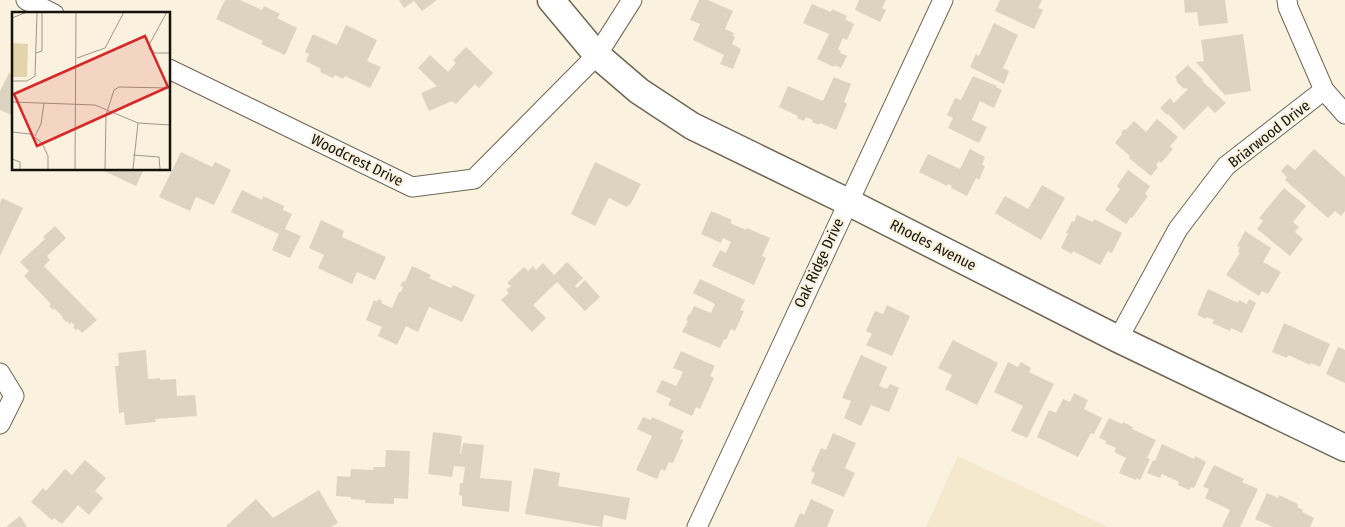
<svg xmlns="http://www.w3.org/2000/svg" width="1345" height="527" viewBox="0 0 1345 527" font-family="'Fira Sans Condensed',sans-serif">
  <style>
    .built { fill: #f4e8cd }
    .building { fill: #dcd4c1 }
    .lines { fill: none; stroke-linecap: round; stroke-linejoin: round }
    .street-casing { stroke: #6e6756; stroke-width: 21 }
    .secondary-casing { stroke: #6e6756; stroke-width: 29 }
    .street { stroke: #fff; stroke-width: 19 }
    .secondary { stroke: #fff; stroke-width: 26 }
    .labels { text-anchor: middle; stroke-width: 4.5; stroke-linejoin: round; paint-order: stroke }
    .street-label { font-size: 15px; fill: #15120b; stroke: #faf2de }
    .inset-road { fill: none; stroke: #9e988a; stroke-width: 1 }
    .view { fill: #d62828; fill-opacity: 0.15; stroke: #d62828; stroke-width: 2.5 }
    .inset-edge { fill: none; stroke: #15120b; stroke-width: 2.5 }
  </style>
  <rect width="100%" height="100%" fill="#faf2de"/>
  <path class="built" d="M958,456L1108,527H926Z"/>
  <g class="building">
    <path d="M225,0H240L262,10L264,6L280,14L277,18L297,28L285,55L261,44L263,41L216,19Z"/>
    <path d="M399,0H437L422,11L414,1L404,8Z"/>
    <path d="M699,0H708L733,11L725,29L734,33L733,36L735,37L732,44L741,49L733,69L720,64L724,55L693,40L700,24L690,20Z"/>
    <path d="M859,0H886L882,8L886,10L880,22L855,10Z"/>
    <path d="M1000,0H1042L1038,8L1043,10L1034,29L995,11Z"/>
    <path d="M1184,0H1225L1228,23L1199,26L1197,12L1185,13Z"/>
    <path d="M812,4L831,12L832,9L847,16L845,19L854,24L847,40L843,38L838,49L841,51L840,53L847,56L841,68L835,65L834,67L817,59L829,34L803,23Z"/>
    <path d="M994,23L1018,35L1003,68L1009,71L1004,84L970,67L976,54L979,56Z"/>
    <path d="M346,25L377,40L367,61L381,67L370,88L345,76L343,79L335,75L333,78L320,72L321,69L306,61L309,54L305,52L313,34L337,45Z"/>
    <path d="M1243,34L1251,91L1225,95L1196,62L1204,61L1201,40Z"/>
    <path d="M466,47L493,73L479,88L475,84L456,104L452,101L429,111L421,93L437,86L418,68L430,55L448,72L456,63L453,60Z"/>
    <path d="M1188,65L1203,80L1202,81L1226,103L1215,113L1208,106L1184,130L1168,114L1167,115L1160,108L1170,98L1174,103L1188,89L1185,88L1184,89L1176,81L1177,80L1175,77Z"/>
    <path d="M9,73L14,75V116L0,110V91Z"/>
    <path d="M973,76L997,86L996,87L1002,90L994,108L980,101L972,120L987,127L979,143L948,128L953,118L947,115L955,98L961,100Z"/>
    <path d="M834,77L851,84L844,102L847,104L836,130L820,123L819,125L812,122L813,120L806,117L804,121L797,118L798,116L779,107L788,86L823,101Z"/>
    <path d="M1157,119L1178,137L1170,146L1173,149L1161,163L1159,161L1156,165L1158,167L1151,176L1129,158L1130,156L1115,143L1122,134L1121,133L1124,129L1126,130L1134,121L1146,132Z"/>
    <path d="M970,149L985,157L982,165L985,166L979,180L976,178L967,196L951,188L952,186L948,184L947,186L919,172L928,154L960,169Z"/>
    <path d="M1314,149L1345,177V211L1341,216L1335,211L1328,218L1285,180L1287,177L1281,171L1287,164L1295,170Z"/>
    <path d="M181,152L212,167L215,162L231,170L214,205L196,197L190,211L159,197Z"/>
    <path d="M595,162L641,184L630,205L629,204L627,207L609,198L595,226L571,214Z"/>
    <path d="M100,169H144L136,186Z"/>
    <path d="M1128,170L1150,186L1145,194L1148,196L1132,218L1131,217L1126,224L1105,210L1120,189L1117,186Z"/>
    <path d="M1042,185L1065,198L1041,240L995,213L1005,196L1028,209Z"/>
    <path d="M1284,188L1306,206L1293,222L1299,227L1295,232L1303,239L1290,256L1257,229L1263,221L1259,218Z"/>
    <path d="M242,190L262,200L263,196L284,206L283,210L292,214L285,229L301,236L290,258L272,250L279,234L231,212Z"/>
    <path d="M2,198L23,208L0,256V203Z"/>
    <path d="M711,211L732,220L730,223L746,230L747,228L770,238L762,256L766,258L754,285L712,266L720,250L726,253L731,242L723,238L721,243L701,234Z"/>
    <path d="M1077,215L1093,222L1094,219L1122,233L1112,253L1108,251L1100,265L1073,251L1072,254L1061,248L1068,233H1066L1072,221L1074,222Z"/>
    <path d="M321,220L344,231L342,237L386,257L375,280L357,272L352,284L318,268L324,255L309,248Z"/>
    <path d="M55,226L66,238L47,256L50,260L44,266L97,320L82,333L78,329L76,330L73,327L75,326L71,322L70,324L67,321L66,322L62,318L63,317L54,308L53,310L49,306L51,304L24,276L29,271L20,262L45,239L43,237Z"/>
    <path d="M1245,231L1271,248L1263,262L1281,272L1268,294L1262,291L1259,296L1226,275L1240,253L1238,252L1240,247L1237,246Z"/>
    <path d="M567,262L583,278L575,286L577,288L585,280L600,297L585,311L557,282L533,305L546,318L532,332L501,300L509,293L506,290L511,286L507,283L524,267L528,271L533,266L536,270L543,263L554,275Z"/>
    <path d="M412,266L431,275L429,278L451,288L453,285L475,295L462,322L429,307L418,332L406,326L397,345L378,336L382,327L366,320L374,300L377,302L378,299L382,301L381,303L392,308L399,292H401L403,287L400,286L403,281L405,282Z"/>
    <path d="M700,279L745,300L740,310L744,311L735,331L731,329L726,340L724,339L720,348L682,332L688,321L686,320L689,314L690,315L694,306L711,313L715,304L693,293Z"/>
    <path d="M1208,289L1238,303L1239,300L1247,304L1249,299L1256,303L1242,333L1231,328L1230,331L1212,323L1214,320L1207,317L1206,319L1197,315Z"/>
    <path d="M887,305L910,316L892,356L866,345L872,334L866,331L875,311L883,314Z"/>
    <path d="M1284,323L1330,344L1320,367L1311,363L1310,365L1288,355L1287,358L1272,352Z"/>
    <path d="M953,340L998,363L977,405L945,389L952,375L938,368Z"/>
    <path d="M1338,347L1345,350V383L1326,374Z"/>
    <path d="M146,350L148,379L160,378V380L176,379L177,396L195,395L197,416L155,419L156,422L125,425L124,412L119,413L115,366H119L118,353Z"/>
    <path d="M681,351L715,366L710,376L714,378L700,409L696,407L692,416L668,405L671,399L656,392L662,380L676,386L683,372L673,368Z"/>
    <path d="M861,355L887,367L879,386L887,389L890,384L899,388L889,412L871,405L861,426L844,418L851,401L842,398Z"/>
    <path d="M1008,362L1018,367L1021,362L1031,368L1029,372L1054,384L1027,438L1011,431L1023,406L994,392Z"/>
    <path d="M1074,393L1088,400L1084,409L1102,418L1094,434L1091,433L1078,457L1037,437L1049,410L1056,413L1063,399L1070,402Z"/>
    <path d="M643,417L651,420L652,417L684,431L680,439L683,440L673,463L669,462L665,471L661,469L657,479L636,470L652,436L637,429Z"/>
    <path d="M1109,418L1122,424L1123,422L1133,427L1132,429L1156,440L1147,458L1150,459L1140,480L1137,478L1136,480L1119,473L1126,458L1114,452L1116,448L1105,443L1106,441L1099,438Z"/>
    <path d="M433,432L462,436L460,454H461L463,443L484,445L480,478L512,481L509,512L462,506V496L459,495L460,483H463L465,467L454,466L452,477L428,474Z"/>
    <path d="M833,433L856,443L845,468L855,473L844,497L811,483L815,473L811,471L821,448L826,450Z"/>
    <path d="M1162,444L1194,459L1195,456L1206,462L1194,488L1191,487L1189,490L1178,485L1179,482L1162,474L1160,478L1147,473L1153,460L1155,461Z"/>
    <path d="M386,450L410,451L408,499L394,498V504L365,503V500L351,499V497L336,496L337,476L350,477L351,469L373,470L374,467H385Z"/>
    <path d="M85,460L106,478L95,491L103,498L89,515L78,505L62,524L54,518L52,520L31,502L43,488L46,491L65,469L72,475Z"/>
    <path d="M1214,465L1244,479L1242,482L1258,489L1240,527H1222L1230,510L1205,498L1209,489L1203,487Z"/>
    <path d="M534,468L560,473L558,486L630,498L626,520L604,515L602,527L525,514Z"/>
    <path d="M319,490L338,523L331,527H227L226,526L256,499L273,518Z"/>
    <path d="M1267,493L1278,498L1279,495L1298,504L1297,507L1303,510L1302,512L1314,518L1310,527H1273L1255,519Z"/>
    <path d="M811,499L834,510L827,527H794L800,513L804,515Z"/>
    <path d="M20,516L27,527H6Z"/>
  </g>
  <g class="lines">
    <g class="street-casing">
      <g id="street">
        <path d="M26,0L54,14"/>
        <path d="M1287,0L1288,7L1324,90L1345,114"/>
        <path d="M169,69L412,187L474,179L597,55L632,0"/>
        <path d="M1118,339L1178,229L1226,166L1324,90"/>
        <path d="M0,373L14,396L0,424"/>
        <path d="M697,527L943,0"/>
      </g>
    </g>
    <g class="secondary-casing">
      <path id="secondary" d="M551,0L597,55L639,91L692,126L848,202L1118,339L1345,448"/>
    </g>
    <use href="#street" class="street"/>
    <use href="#secondary" class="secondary"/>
  </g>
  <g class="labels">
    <g class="street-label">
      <text transform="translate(1269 134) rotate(-38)" y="5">Briarwood Drive</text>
      <text transform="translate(357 160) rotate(26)" y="5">Woodcrest Drive</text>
      <text transform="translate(933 245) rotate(27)" y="5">Rhodes Avenue</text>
      <text transform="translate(819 263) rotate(-65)" y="5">Oak Ridge Drive</text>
    </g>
  </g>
  <g transform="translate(12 12)">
    <rect width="158" height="158" fill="#faf2de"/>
    <path d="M1,31L16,32L15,65H0Z" fill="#e4d4ae"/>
    <path class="inset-road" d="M155,0L138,31L137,37L143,41H158M0,6L15,0M24,41L30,39V0M65,46L93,36L112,0M0,69H15L23,64L25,0M0,90L83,93L126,111L158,113M0,120L18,122L30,131L36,144V157M23,124L29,112L32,91M121,143L147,145L148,157M0,147L8,150V157M63,157L64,0M93,157L94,103L102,78L107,75L158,76M121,157L126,111"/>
    <path class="view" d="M133,24L156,75L25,134L2,82Z"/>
    <rect width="158" height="158" class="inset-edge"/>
  </g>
</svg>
